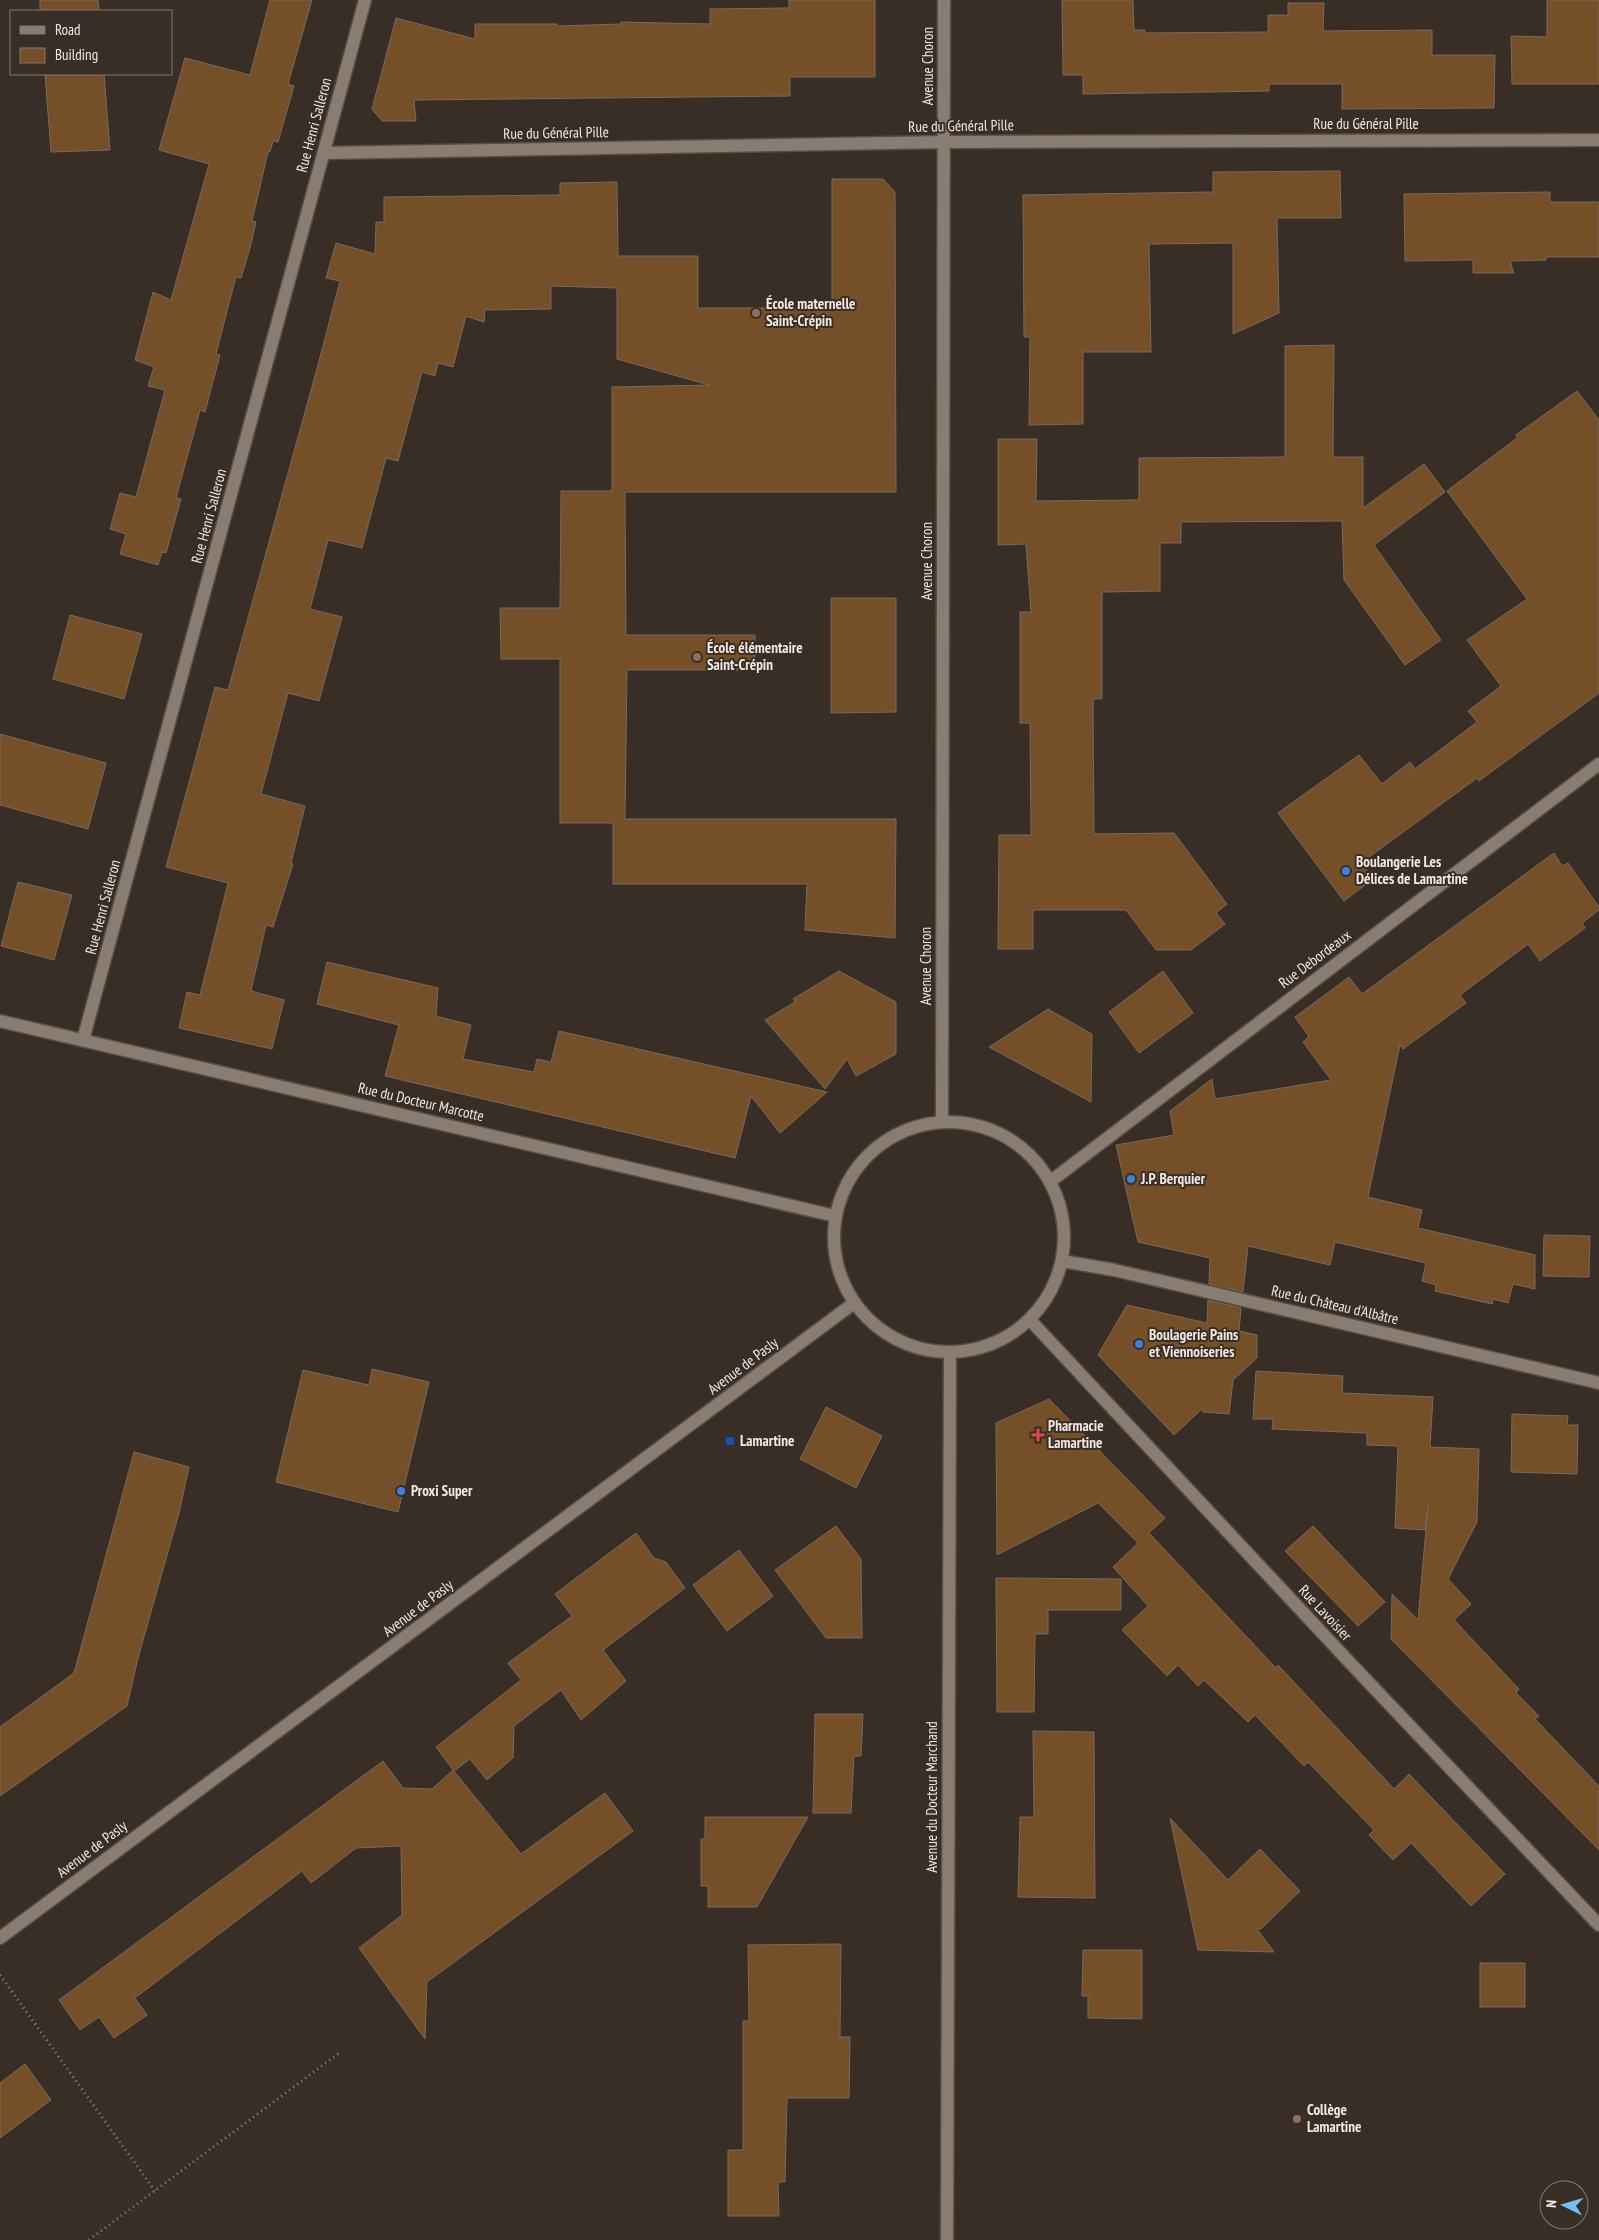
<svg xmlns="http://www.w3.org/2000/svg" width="1599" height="2240" viewBox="0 0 1599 2240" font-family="'PT Sans Narrow',sans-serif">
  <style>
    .building { fill: #754f27; stroke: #766a60 }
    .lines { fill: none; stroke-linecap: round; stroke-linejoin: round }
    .minor-casing { stroke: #564d45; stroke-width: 15 }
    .path { stroke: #8f857e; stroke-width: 3; stroke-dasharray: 1 4; stroke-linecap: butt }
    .minor { stroke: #897c72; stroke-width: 12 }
    .education-dot { fill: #8d6e63; stroke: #392e25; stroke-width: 2 }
    .shop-dot { fill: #3f7fe0; stroke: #392e25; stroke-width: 2 }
    .health-dot { fill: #e0444e; stroke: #392e25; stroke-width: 2 }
    .transit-dot { fill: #1a4fb4; stroke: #392e25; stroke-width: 2 }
    .labels { text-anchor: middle; stroke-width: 4; stroke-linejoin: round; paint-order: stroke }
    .street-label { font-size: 15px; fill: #f0e8e3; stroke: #392e25 }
    .poi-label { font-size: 15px; font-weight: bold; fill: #f0e8e3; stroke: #392e25; text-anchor: start }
  </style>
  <rect width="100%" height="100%" fill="#392e25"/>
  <g class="building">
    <path d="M40,0H98L99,11H40Z"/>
    <path d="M270,0H312L288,84L294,86L278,142L273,141L270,152H268L252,221L256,222L250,248L241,278L236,277L233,288L216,354L220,355L205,412L200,410L176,498L181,499L166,553L162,552L158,565L120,554L126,534L110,529L120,493L136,497L165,390L148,386L154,367L135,360L153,292L171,300L209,164L159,150L185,58L250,75Z"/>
    <path d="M789,0H875V77H790V96L414,100L416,121H382L372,109L396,18L475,39V24H557V26L621,24V22L710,24V9L789,8Z"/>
    <path d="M1062,0H1133L1134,30H1145V33L1268,32V15H1288V3H1324L1323,31L1432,30V55H1495L1494,108L1342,109V84H1269V91L1083,94V75H1063Z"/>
    <path d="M1547,0H1599V84H1512L1511,36L1547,37Z"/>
    <path d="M45,74H104L110,150L51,152Z"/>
    <path d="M1340,171L1341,218H1277L1279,313L1233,334V243L1149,244L1151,352H1083V424L1029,425L1030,337H1024L1023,195L1213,192V172Z"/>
    <path d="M832,179H883L895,192L896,492H625L626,635H755V670H627L625,819H896L895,938L805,930L807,884H613V823H560V659H501L500,608H560L561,491H612V387L709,385L617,359V288L551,286V309L485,310L484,322L466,316L453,367L438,363L435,376L422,372L398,461L386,458L362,548L328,540L310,609L342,617L319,701L288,693L261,794L305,806L291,863L293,864L273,927L266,925L251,991L284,1000L272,1049L179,1028L187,992L200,995L228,883L166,867L215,687L228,690L318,365L340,281L326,278L336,243L375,254L376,222H384V197L560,195V183L617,182L618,256H698V308H832Z"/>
    <path d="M1550,192V202H1599V257H1546V260L1510,261L1514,273H1473V260L1405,261L1404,194Z"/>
    <path d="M1334,345L1333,457H1363V508L1424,464L1445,492L1374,545L1441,640L1405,665L1344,580L1342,521L1181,522V543H1160V591L1102,592V699H1093L1094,834L1174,833L1227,904L1216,913L1225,924L1191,950H1156L1126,910H1033V949H998L999,835H1031L1030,723H1020V612H1031L1026,544L998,545V439H1037L1036,501L1139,500V458L1285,457V346Z"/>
    <path d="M1577,391L1599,420V693L1479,781L1477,778L1361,863L1373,879L1344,901L1278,813L1359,755L1382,784L1410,762L1415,769L1477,722L1468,711L1501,686L1467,640L1527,599L1447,491L1517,438L1516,435Z"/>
    <path d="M831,598H896V712L831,713Z"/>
    <path d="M70,615L142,634L124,699L53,679Z"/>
    <path d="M0,734L106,763L88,829L0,805Z"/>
    <path d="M1554,853L1562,866L1568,863L1599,907V910L1582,923L1585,928L1540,961L1528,944L1460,995L1466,1003L1403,1049L1400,1045L1368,1197L1422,1210L1418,1228L1535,1255V1289L1513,1284L1508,1303L1493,1299L1492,1304L1435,1291L1436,1285L1422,1281L1426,1263L1335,1242L1330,1265L1248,1246L1243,1292L1209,1284L1210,1258L1138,1242L1116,1145L1174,1135L1170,1111L1212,1079L1215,1099L1331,1080L1303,1042L1309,1037L1295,1017L1349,977L1362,994Z"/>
    <path d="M18,882L72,895L54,960L1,946Z"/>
    <path d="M327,962L438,988L436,1016L471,1025L463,1059L534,1072L537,1059L551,1062L559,1031L827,1092L780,1133L751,1096L735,1158L385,1076L399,1025L317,1004Z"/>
    <path d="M839,971L896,1002V1054L856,1076L847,1059L825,1089L765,1020L795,1002L793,999Z"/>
    <path d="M1163,971L1193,1013L1139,1053L1109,1012Z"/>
    <path d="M1048,1009L1092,1034L1091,1102L989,1047Z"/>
    <path d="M1544,1235L1590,1236L1589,1277L1543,1276Z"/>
    <path d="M1208,1300L1241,1308L1239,1331L1257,1335V1358L1233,1380L1229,1414L1203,1412V1408L1174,1435L1098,1355L1127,1305L1207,1323Z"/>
    <path d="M372,1369L429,1382L398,1512L276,1482L303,1370L369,1385Z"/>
    <path d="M1256,1371L1343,1376L1342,1393L1433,1397L1430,1447L1479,1449L1477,1522L1448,1579L1471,1604L1454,1620L1519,1689L1516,1693L1539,1716L1535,1719L1599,1786V1850L1391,1639L1392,1594L1418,1620L1428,1506L1425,1530L1395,1528L1398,1446L1367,1445V1433L1272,1429L1273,1419H1253Z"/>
    <path d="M1049,1399L1165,1518L1149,1533L1276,1668L1278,1665L1394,1789L1409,1774L1505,1874L1471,1906L1411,1843L1393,1860L1369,1835L1374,1830L1308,1762L1304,1766L1255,1715L1248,1722L1204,1680L1198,1686L1178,1665L1167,1676L1122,1630L1148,1606L1113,1567L1138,1543L1098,1503L997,1555L996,1423Z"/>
    <path d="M826,1407L882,1436L856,1488L800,1459Z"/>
    <path d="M1512,1414L1568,1416L1567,1425H1578L1577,1474L1511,1472Z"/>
    <path d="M134,1452L189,1467L179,1513L138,1658L127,1706L0,1796V1727L74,1673Z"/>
    <path d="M836,1526L861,1559L862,1638H826L775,1570Z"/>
    <path d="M1313,1526L1385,1602L1358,1626L1285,1551Z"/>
    <path d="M636,1533L654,1558L666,1562L685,1588L603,1650L626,1681L581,1720L561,1690L514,1726L513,1758L487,1780L470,1759L454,1771L521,1854L605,1793L633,1831L427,1982L425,2039L359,1948L402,1915L401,1846L356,1848L311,1883L302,1871L135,1998L147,2015L114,2038L99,2017L80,2030L59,2000L383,1761L403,1788L432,1789L453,1770L436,1747L521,1680L508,1663L572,1616L555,1594Z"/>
    <path d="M739,1550L773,1596L727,1631L693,1585Z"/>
    <path d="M996,1578L1121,1579V1610H1048V1634H1035L1034,1712H997Z"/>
    <path d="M815,1714H863L861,1756H854L851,1813H813Z"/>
    <path d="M1033,1731L1094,1732L1095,1898L1018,1897L1020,1817H1034Z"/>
    <path d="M705,1817H808L757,1907H708V1886H701V1839H705Z"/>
    <path d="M1170,1818L1228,1880L1260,1849L1300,1891L1261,1929H1257L1274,1952L1198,1950Z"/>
    <path d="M841,1944L840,2037H850L849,2098H787L785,2182H778L779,2216H728V2150H743V2021H749L748,1945Z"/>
    <path d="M1083,1950H1142V2019L1088,2018V1996H1082Z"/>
    <rect x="1480" y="1963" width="45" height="44"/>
    <path d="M25,2064L51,2100L0,2138V2083Z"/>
  </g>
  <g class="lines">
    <g class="minor-casing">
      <g id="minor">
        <path d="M324,153L944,142L1599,140"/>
        <path d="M0,1021L835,1216"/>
        <path d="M83,1040L365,0"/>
        <path d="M942,1121L944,0"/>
        <circle cx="949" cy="1237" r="115"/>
        <path d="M1051,1181L1599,764"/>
        <path d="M1062,1261L1114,1270L1599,1383"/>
        <path d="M1030,1320L1354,1667L1599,1925"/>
        <path d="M0,1938L854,1303"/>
        <path d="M947,2240L950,1353"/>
      </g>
    </g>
    <g class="path">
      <path d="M0,1975L155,2191"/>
      <path d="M89,2240L339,2053"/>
    </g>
    <use href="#minor" class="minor"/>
  </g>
  <g class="education-dot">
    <circle cx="756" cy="313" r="5"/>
    <circle cx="697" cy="657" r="5"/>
    <circle cx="1297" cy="2119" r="5"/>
  </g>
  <g class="shop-dot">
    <circle cx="1346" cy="871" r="5"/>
    <circle cx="1131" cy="1179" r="5"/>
    <circle cx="1139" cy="1344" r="5"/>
    <circle cx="401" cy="1491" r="5"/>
  </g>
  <path class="health-dot" d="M1035.5 1427.5h5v5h5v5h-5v5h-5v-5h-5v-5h5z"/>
  <rect class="transit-dot" x="725" y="1436" width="10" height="10" rx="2.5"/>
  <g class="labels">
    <g class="street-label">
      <text transform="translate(928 66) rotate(-90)" y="5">Avenue Choron</text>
      <text x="1366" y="129">Rue du Général Pille</text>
      <text transform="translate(314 125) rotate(-75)" y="5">Rue Henri Salleron</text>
      <text transform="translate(961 126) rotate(-1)" y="5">Rue du Général Pille</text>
      <text transform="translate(556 133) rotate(-1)" y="5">Rue du Général Pille</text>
      <text transform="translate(209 516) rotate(-75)" y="5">Rue Henri Salleron</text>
      <text transform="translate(927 561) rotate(-90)" y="5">Avenue Choron</text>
      <text transform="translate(103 907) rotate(-75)" y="5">Rue Henri Salleron</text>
      <text transform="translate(1315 959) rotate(-37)" y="5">Rue Debordeaux</text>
      <text transform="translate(926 966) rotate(-90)" y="5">Avenue Choron</text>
      <text transform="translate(421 1102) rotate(13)" y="5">Rue du Docteur Marcotte</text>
      <text transform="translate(1335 1305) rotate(13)" y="5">Rue du Château d'Albâtre</text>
      <text transform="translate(743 1366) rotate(-37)" y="5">Avenue de Pasly</text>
      <text transform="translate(418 1608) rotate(-37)" y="5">Avenue de Pasly</text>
      <text transform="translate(1325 1613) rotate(47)" y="5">Rue Lavoisier</text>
      <text transform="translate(932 1797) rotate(-90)" y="5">Avenue du Docteur Marchand</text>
      <text transform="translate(92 1849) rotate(-37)" y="5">Avenue de Pasly</text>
    </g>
    <g class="poi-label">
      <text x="766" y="309">École maternelle<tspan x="766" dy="17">Saint-Crépin</tspan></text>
      <text x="707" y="653">École élémentaire<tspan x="707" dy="17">Saint-Crépin</tspan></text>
      <text x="1356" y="867">Boulangerie Les<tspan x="1356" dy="17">Délices de Lamartine</tspan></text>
      <text x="1141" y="1184">J.P. Berquier</text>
      <text x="1149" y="1340">Boulagerie Pains<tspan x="1149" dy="17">et Viennoiseries</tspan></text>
      <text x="1048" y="1431">Pharmacie<tspan x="1048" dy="17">Lamartine</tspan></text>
      <text x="740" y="1446">Lamartine</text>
      <text x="411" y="1496">Proxi Super</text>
      <text x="1307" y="2115">Collège<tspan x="1307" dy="17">Lamartine</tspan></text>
    </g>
  </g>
  <rect x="10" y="10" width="162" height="65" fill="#392e25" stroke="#827871"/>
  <rect x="20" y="26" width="25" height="8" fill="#897c72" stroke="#827871"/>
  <text x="55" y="35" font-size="15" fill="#f0e8e3">Road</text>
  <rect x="20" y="48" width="25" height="15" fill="#754f27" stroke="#827871"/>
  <text x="55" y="60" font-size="15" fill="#f0e8e3">Building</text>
  <g transform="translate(1564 2205) rotate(275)"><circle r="24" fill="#392e25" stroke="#827871"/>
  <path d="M0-4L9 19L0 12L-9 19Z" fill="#71c1f5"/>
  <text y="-8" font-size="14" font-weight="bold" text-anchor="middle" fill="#f0e8e3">N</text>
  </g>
</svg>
